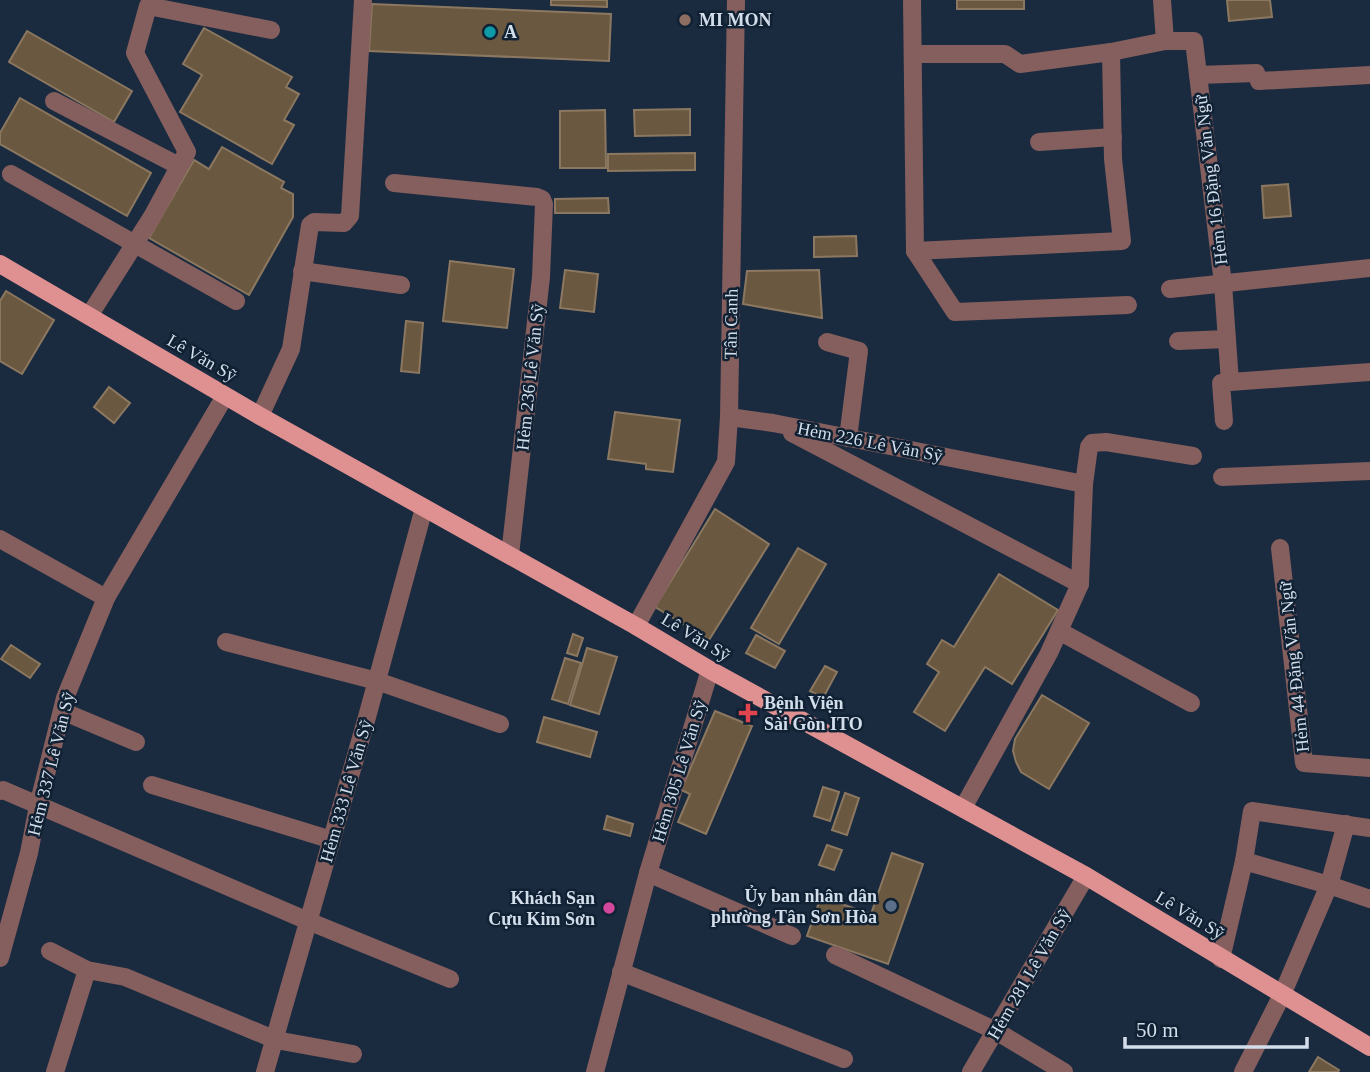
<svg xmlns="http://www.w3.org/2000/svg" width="1370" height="1072" viewBox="0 0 1370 1072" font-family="'Times New Roman',serif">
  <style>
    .building { fill: #6b5841; stroke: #8c7860; stroke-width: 2 }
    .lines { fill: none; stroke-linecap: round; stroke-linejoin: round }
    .minor { stroke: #855e5e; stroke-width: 18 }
    .major { stroke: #df9091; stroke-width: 18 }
    .education-dot { fill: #8d6e63; stroke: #112134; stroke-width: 2.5 }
    .culture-dot { fill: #0f9aa8; stroke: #112134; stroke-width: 2.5 }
    .health-dot { fill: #e0444e; stroke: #112134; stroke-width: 2.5 }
    .service-dot { fill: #5c6f8a; stroke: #112134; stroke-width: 2.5 }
    .hotel-dot { fill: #d1479c; stroke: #112134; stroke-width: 2.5 }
    .labels { text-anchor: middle; stroke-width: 5; stroke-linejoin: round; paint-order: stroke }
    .poi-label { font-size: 18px; font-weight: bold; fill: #d3deeb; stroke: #112134; text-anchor: start }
    .street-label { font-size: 18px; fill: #d3deeb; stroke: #112134 }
  </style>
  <rect width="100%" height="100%" fill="#1a2b3f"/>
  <g class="building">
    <path d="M551,0H607V7L551,5Z"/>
    <rect x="957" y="0" width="67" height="9"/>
    <path d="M1227,0H1270L1272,17L1229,21Z"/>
    <path d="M372,4L611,14L609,61L369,51Z"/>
    <path d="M204,28L292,77L286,87L299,94L284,120L294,125L272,164L180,112L202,75L183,64Z"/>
    <path d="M27,31L132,91L114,122L9,62Z"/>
    <path d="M20,98L151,173L127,216L0,144V133Z"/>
    <path d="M690,109V135L635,136L634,110Z"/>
    <path d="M605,110L606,168H560V111Z"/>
    <path d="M222,147L284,182L281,188L293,194V217L249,295L149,238L194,160L209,169Z"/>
    <path d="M695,153V170L608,171V154Z"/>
    <path d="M1288,184L1291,216L1264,218L1262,186Z"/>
    <path d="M608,198L609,213H555V199Z"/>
    <path d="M856,236L857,256L814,257V237Z"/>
    <path d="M450,261L514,269L507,328L443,321Z"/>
    <path d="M565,270L598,274L594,312L560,308Z"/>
    <path d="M819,270L822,318L743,304L747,271Z"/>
    <path d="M6,291L54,320L22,374L0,361V301Z"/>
    <path d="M406,321L423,323L419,373L401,371Z"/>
    <path d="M109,387L130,403L114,423L94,407Z"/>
    <path d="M615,412L680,420L673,472L646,469V464L608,459Z"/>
    <path d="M715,509L769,544L709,640L655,607Z"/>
    <path d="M798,548L826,564L779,644L751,628Z"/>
    <path d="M999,574L1058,610L1012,684L985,667L945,731L914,712L939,672L927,664L942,640L954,647Z"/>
    <path d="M573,634L583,638L577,656L567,653Z"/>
    <path d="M756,635L785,651L775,668L746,653Z"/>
    <path d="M11,645L40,664L30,678L1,659Z"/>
    <path d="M587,648L617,657L599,714L570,705Z"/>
    <path d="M565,658L581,663L568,704L552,699Z"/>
    <path d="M825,666L837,672L823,698L810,691Z"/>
    <path d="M1042,695L1089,723L1049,789L1021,772L1016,762L1013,751L1015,739Z"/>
    <path d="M715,711L752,726L706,834L678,822L690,794L681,790Z"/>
    <path d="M544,717L597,732L590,757L537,742Z"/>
    <path d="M823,787L839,792L830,821L814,816Z"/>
    <path d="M845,793L859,798L847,835L832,830Z"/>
    <path d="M607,816L633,824L630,836L604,829Z"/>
    <path d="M827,845L842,850L834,870L819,865Z"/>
    <path d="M892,853L923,864L888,964L807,936L821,897L871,914Z"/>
    <path d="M1318,1057L1339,1070L1338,1072H1309Z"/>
  </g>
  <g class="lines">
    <g class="minor">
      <path d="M912,0L915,251"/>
      <path d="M1162,0L1165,41"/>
      <path d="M913,54H1005L1020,64L1111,52L1165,41H1194L1223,284L1230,382L1370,372"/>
      <path d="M1198,75L1256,73L1259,81L1370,75"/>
      <path d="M54,101L179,166"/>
      <path d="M1039,142L1113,137"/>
      <path d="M11,174L236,301"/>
      <path d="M394,183L537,197L542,199L544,204L541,277L510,555"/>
      <path d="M915,251L1122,241L1113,159L1111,52"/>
      <path d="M915,251L955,312L1128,305"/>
      <path d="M302,271L401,285"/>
      <path d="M1170,289L1370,268"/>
      <path d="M89,316L153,215L187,152L135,53L148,6L271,30"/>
      <path d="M1178,341L1227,339"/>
      <path d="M827,342L859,351L848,438"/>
      <path d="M260,416L291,349L310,225L314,222L344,223L350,216L363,0"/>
      <path d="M729,417L773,423L1084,484"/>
      <path d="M1224,421L1221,383L1230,382"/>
      <path d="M792,433L1080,584"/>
      <path d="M1222,477L1370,471"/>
      <path d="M0,539L106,598"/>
      <path d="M1280,548L1304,763L1370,768"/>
      <path d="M636,626L726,462L729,417L736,0"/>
      <path d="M1059,631L1191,703"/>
      <path d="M226,642L377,681L500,724"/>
      <path d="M62,711L136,742"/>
      <path d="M152,785L332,840"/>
      <path d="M0,791L3,790L308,921L450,979"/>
      <path d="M963,808L1049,653L1080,584L1084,484L1089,447L1092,443L1106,442L1193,456"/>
      <path d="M1244,861L1329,885L1370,899"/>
      <path d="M648,873L792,936"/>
      <path d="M50,951L87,970L125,977L276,1040L353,1054"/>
      <path d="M835,955L996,1031L1064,1072"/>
      <path d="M0,958L29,853L38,806L65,698L106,598L225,396"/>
      <path d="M1221,959L1244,861L1252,811L1370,828"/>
      <path d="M621,972L844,1059"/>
      <path d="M55,1072L87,970"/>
      <path d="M265,1072L367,717L424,508"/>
      <path d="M595,1072L648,873L710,670"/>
      <path d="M971,1072L1086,876"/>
      <path d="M1243,1072L1282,995L1329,885L1346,824"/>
    </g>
    <path class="major" d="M0,264L260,416L636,626L710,670L1086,876L1370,1047"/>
  </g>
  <circle class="education-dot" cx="685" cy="20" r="7"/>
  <circle class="culture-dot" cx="490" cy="32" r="7"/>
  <path class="health-dot" d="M744.5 702.5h7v7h7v7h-7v7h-7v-7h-7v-7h7z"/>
  <circle class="service-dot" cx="891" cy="906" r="7"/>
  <circle class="hotel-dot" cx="609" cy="908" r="7"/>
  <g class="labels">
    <g class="poi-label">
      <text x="699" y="26">MI MON</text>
      <text x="504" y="38">A</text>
      <text x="764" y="709">Bệnh Viện<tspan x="764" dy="21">Sài Gòn ITO</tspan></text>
      <text x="877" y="902" text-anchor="end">Ủy ban nhân dân<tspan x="877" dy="21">phường Tân Sơn Hòa</tspan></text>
      <text x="595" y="904" text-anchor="end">Khách Sạn<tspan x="595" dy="21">Cựu Kim Sơn</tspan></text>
    </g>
    <g class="street-label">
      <text transform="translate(1211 180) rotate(-97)" y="6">Hẻm 16 Đặng Văn Ngữ</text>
      <text transform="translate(731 324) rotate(-89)" y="6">Tân Canh</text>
      <text transform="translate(202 358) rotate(30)" y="6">Lê Văn Sỹ</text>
      <text transform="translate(530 377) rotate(-84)" y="6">Hẻm 236 Lê Văn Sỹ</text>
      <text transform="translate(870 442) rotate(11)" y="6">Hẻm 226 Lê Văn Sỹ</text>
      <text transform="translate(696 637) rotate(31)" y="6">Lê Văn Sỹ</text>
      <text transform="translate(1294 667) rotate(-96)" y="6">Hẻm 44 Đặng Văn Ngữ</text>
      <text transform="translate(51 764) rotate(-76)" y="6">Hẻm 337 Lê Văn Sỹ</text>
      <text transform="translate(679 771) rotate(-73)" y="6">Hẻm 305 Lê Văn Sỹ</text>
      <text transform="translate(346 791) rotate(-74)" y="6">Hẻm 333 Lê Văn Sỹ</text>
      <text transform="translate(1190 915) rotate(31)" y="6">Lê Văn Sỹ</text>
      <text transform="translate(1029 974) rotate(-60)" y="6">Hẻm 281 Lê Văn Sỹ</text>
    </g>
  </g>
  <path d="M1125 1037v10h182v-10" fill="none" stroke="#d3deeb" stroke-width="3.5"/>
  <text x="1136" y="1037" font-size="21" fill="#d3deeb" stroke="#112134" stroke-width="5" paint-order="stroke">50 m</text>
</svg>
